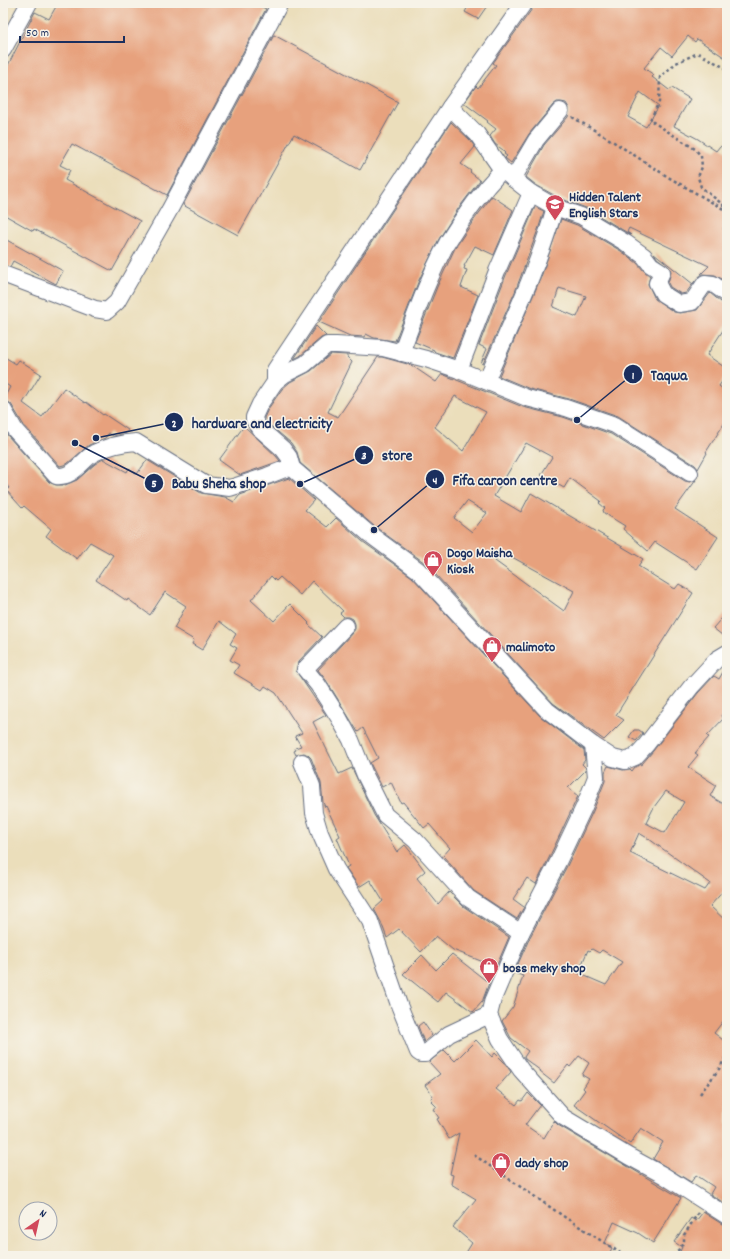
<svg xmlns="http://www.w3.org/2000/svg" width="730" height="1259" viewBox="0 0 730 1259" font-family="Dekko,sans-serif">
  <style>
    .building { fill: #e7a17d; fill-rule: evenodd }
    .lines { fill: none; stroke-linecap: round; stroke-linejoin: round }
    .minor-casing { stroke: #646c7f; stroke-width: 18 }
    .path { stroke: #646c7f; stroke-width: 2.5; stroke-dasharray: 3 3; stroke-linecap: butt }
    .minor { stroke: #fff; stroke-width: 16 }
    .labels { text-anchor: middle; stroke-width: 3; stroke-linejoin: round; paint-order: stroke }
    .poi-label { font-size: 14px; font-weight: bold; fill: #1b2f5e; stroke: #f7f3e8; text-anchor: start }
    .leader { fill: none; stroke: #1b2f5e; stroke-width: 1.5 }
    .callout-dot { fill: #1b2f5e; stroke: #f7f3e8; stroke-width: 1.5 }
    .mark-label { font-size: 12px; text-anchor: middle; font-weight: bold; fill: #fff }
    .callout-label { font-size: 15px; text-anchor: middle; font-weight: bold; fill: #1b2f5e; stroke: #f7f3e8; stroke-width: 3; stroke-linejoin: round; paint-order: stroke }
  </style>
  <rect width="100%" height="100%" fill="#f7f3e8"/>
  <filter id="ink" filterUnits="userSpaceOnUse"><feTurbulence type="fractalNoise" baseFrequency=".025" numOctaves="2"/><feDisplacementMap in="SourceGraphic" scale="8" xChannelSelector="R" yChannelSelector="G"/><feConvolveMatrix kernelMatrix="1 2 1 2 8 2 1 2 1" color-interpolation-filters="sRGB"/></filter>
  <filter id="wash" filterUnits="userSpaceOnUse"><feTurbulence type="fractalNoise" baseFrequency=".012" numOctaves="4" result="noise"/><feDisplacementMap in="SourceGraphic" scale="16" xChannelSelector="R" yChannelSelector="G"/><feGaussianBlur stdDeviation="0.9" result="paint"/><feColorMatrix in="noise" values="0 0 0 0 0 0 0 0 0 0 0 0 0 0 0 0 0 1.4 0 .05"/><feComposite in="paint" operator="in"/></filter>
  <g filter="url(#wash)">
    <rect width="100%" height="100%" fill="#ebdebb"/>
    <g id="blocks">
      <g class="building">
        <path d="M58,3H254L266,9L167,195L72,144L60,165L70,170L65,180L140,221L112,271L34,229L33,231L3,214V75L35,12L49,19Z"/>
        <path d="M470,3H489L478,19L465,12Z"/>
        <path d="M533,3H727V59L697,39L695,42L688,36L672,56L661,47L644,68L654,75L652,77L669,90L672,88L690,99L674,126L698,139L716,151L720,146L727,151V222L723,229L727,231V282L715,275L701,274L709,266L629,228L627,232L631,235L586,208L559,198L536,185L526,177L544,145L568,117L569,112V108L566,103L561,102H557L553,105L529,134L511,163L505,158L507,156L504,154L505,153L503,151V150L495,144L490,136L496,129L487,122L488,121L464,103L476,86L478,88L496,65L493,63L532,9ZM640,92L659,106L646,127L628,117Z"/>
        <path d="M274,35L398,102L360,170L294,134L238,235L183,205Z"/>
        <path d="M451,122L470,140L475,147L461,164L471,171L470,172L480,180L458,209L439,239L419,280L395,341L374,338L366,334L364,337L350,336L319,322Z"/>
        <path d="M492,196L513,210L494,255L475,246L464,266H465L464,269L467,270L461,287L478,295L453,358L435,352L434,351V350L415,342L437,287L455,248L474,220Z"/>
        <path d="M535,207L544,211L539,227L515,292L483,364L481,363L487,349L479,345L506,275Z"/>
        <path d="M561,219L577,225L621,251L637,263L644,271L650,276L648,284L655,299L674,312L680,313L697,310L710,293L721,302L727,303V324L707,355L727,369V374L719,386L727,392V419L706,452L707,453L698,469L695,465L618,416L569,399L530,389L499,376L541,277ZM559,288L586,296L577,317L553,307Z"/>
        <path d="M3,238L63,271L56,284L13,261L10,267L3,265Z"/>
        <path d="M654,253L693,284L695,281L686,293L681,294L670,287L668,283L671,272L670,268L657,258Z"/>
        <path d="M316,326L326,336L321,338L300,356L294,359Z"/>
        <path d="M331,354L347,355V357L352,362L328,412L338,417L378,357H382L411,365L436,382L442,374L523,407L563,417L611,434L685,481L690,482L696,480L675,509L718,537L697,569L655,542L648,551L623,529L625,526L604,513L603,510L605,508L599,503L601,501L570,478L564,488L541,475L552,457L526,443L494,496L521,512L531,493L643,559L638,566L675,589L679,584L693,593L616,715L624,720L604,740L553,703L425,563L374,526L300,463L297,452L291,443L266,422L264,418L268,409L282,389L290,382L311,371ZM455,396L486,412L463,451L435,427ZM467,501L487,513L472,532L454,518ZM501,551L574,591L564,611L495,561Z"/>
        <path d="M3,356L16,364L19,360L41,374L23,403L42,417L64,388L85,403L86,402L103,415L104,414L128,430L126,433L113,436L109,433L105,438L89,445L67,464L60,466L23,424L11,404L7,401L3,400L10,387L3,382Z"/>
        <path d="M244,426L276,456L280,461L240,475L219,460Z"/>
        <path d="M3,428L8,436L49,482L56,485H65L77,480L95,464L103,459L127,472L129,468L137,474L147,460L201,493L225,497L234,502L240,495L289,478L314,500L305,510L327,527L336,518L362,541L412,577L540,716L584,750L585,760L582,764L586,768V770L568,788L578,796L549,858L536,884L527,878L513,899L524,907L517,919L474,891L443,856L450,848L429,824L424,828L403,802L401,803L391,782L382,787L370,763L378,758L363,728L358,732L326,680L318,670L353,632L355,629V624L353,619L349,617H344L340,613L343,611L312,581L300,595L280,577L276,581L271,576L251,600L274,621L290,604L309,623L308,624L322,637L298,662L296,671L326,715L313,722L339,774L352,768L374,815L397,852L405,845L410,851L425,871L417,878L438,904L449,892L463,906L509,937L496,967L453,950L436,936L421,952L399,929L387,938L381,922L374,909L383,901L370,880L359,887L346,868L349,866L337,838L340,836L326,806L325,807L323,802L321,783L311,758L308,755L304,753L296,755L294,751L296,750L295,748L301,746L295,736L302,733L276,693L265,686L262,690L234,673L239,665L230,660L237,648L230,644L236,634L219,621L202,650L192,644L194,640L174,628L186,606L165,592L150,615L128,599L127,601L96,580L113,555L90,542L77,559L46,536L51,529L24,506L22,508L6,490L9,488L3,480Z"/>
        <path d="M727,612V639L713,628Z"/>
        <path d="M727,665V708L721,716L724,718L707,736L709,737L695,753L698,755L688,767L716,785L710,796L727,806V887L710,906L727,922V1016L714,1033L727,1043V1205L710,1194L714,1187L696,1175L691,1182L653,1159L663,1142L641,1128L630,1144L574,1105L585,1090L583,1088L589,1079L582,1075L589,1063L579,1056L570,1067L568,1065L554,1083L540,1072L541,1071L525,1059L524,1057L528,1051L511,1038L502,1021L513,1007L523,976L514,973L530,937L567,866L593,811L605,781V772L608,766L623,770L630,769L632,771L635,767L642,764L653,751L698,693L714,676L719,679ZM666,791L684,802L665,833L646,823L654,807ZM639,833L649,839L710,883L705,890L630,853ZM592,949L599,953L602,950L622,962L606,985L578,973L588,950L590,951Z"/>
        <path d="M634,730H639L643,733L636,741L629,737Z"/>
        <path d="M452,954L489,983L482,1002L473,1012L446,992L438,1002L403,974L422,955L436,970Z"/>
        <path d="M423,1022L432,1035L424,1042L418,1026Z"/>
        <path d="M476,1040L492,1057L495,1053L504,1062L511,1072L496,1089L516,1105L520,1100L522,1101L528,1093L540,1105L525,1125L544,1138L554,1121L558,1125L681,1198L653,1243L638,1233L614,1222L605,1243L612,1248L608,1256H464L472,1243L453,1227L476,1199L451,1184L453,1175L450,1174L459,1133L449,1139L437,1119L439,1118L433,1109L437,1107L431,1101L432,1100L431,1098L433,1096L425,1085L440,1074L429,1062L444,1050L455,1061Z"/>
        <path d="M703,1212L722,1224L727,1225V1256H678L682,1247L674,1242L691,1218L696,1221Z"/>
      </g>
    </g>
  </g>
  <g filter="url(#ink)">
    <use href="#blocks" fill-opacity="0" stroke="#646c7f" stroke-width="1"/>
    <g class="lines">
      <g class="minor-casing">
        <g id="minor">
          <path d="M524,3L450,107L477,134L502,170L531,193L555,207L581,216L626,243L644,256L651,265L662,272L657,283L663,294L679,304L692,302L705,283L713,284L727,294"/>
          <path d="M3,50L29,3"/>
          <path d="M513,179L536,140L560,111"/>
          <path d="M3,274L95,309L107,311L117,302L170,209L280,3"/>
          <path d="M401,353C415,316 428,278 447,243C463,217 481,192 502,170"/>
          <path d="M459,370L497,271L531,193"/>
          <path d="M486,381C511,324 538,268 555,207"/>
          <path d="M275,382V370L450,107"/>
          <path d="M3,409L15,430L56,476C74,478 81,461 94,453C108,446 121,443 136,442L206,485L230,488L267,476L282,470L292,468L368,533L418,570L547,710L593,745L613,758L625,761L635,757L646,745L691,687L717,659L727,653"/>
          <path d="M292,468L289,457L283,449L259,428L254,420V417L260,404L275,382L285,374L305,364L327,345H336L383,348L426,359L459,370L527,398L566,408L615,425L690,473"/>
          <path d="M346,626L305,669L318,685L339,718L351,740L365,775L385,815L415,840L468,898L521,933"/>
          <path d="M593,745L596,777L584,807L558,862L521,933L493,999L489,1015L500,1039L521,1070L563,1117L628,1156L663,1175L727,1216"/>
          <path d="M302,762L312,786L314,813L320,833L336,869L370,921L399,1005L418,1052L421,1054H425L449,1034L489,1015"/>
        </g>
      </g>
      <g class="path">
        <path d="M727,69L698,53L676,63L660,77L659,102L650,120L695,149L701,156L702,167L698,177L701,187L727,208"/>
        <path d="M572,117L606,137L668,177L727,211"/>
        <path d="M700,1094L719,1069L727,1055"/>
        <path d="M474,1155L566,1218L625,1256"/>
        <path d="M674,1256L684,1242V1235L698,1213"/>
      </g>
      <use href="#minor" class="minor"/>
    </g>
  </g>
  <defs>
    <g id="school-pin" transform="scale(1)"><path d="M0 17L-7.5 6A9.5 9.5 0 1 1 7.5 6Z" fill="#d1495b" stroke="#f7f3e8"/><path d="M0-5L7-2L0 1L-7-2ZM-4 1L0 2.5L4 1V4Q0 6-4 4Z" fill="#fff"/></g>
    <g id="shop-pin" transform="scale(1)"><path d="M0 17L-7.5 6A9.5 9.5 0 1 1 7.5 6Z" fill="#d1495b" stroke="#f7f3e8"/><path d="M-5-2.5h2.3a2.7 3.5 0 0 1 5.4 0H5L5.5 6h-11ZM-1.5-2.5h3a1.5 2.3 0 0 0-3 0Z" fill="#fff"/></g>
  </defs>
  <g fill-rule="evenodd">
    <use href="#school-pin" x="555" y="204"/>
    <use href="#shop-pin" x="433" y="560"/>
    <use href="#shop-pin" x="492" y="646"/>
    <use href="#shop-pin" x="489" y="967"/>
    <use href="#shop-pin" x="501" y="1162"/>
  </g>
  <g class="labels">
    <g class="poi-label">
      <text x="569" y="201">Hidden Talent<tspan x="569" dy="16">English Stars</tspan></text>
      <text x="447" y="557">Dogo Maisha<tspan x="447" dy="16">Kiosk</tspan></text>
      <text x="506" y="651">malimoto</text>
      <text x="503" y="972">boss meky shop</text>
      <text x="515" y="1167">dady shop</text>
    </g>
  </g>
  <path class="leader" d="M577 420L633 374M96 438L174 422M300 484L364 455M374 530L435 479M75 443L154 483"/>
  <g class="callout-dot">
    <circle cx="577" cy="420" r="4"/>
    <circle cx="96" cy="438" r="4"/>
    <circle cx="300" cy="484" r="4"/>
    <circle cx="374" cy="530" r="4"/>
    <circle cx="75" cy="443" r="4"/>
    <circle cx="633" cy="374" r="10"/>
    <circle cx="174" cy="422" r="10"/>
    <circle cx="364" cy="455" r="10"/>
    <circle cx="435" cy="479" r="10"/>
    <circle cx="154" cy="483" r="10"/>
  </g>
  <g class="mark-label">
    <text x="633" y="379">1</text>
    <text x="174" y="427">2</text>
    <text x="364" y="459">3</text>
    <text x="435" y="484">4</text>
    <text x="154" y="487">5</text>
  </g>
  <g class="callout-label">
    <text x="669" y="380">Taqwa</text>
    <text x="262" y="428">hardware and electricity</text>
    <text x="397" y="460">store</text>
    <text x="505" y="485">Fifa caroon centre</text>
    <text x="219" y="488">Babu Sheha shop</text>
  </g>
  <rect width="730" height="1259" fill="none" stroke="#f7f3e8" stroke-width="16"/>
  <g transform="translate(38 1221) rotate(34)"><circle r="19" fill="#f7f3e8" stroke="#9fa5b1"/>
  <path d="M0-3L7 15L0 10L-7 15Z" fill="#d1495b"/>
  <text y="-6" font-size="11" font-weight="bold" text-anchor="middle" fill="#1b2f5e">N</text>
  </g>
  <path d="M20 36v6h104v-6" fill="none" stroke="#1b2f5e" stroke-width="2"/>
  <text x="26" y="36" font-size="12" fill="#1b2f5e" stroke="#f7f3e8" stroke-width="3" paint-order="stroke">50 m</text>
</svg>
